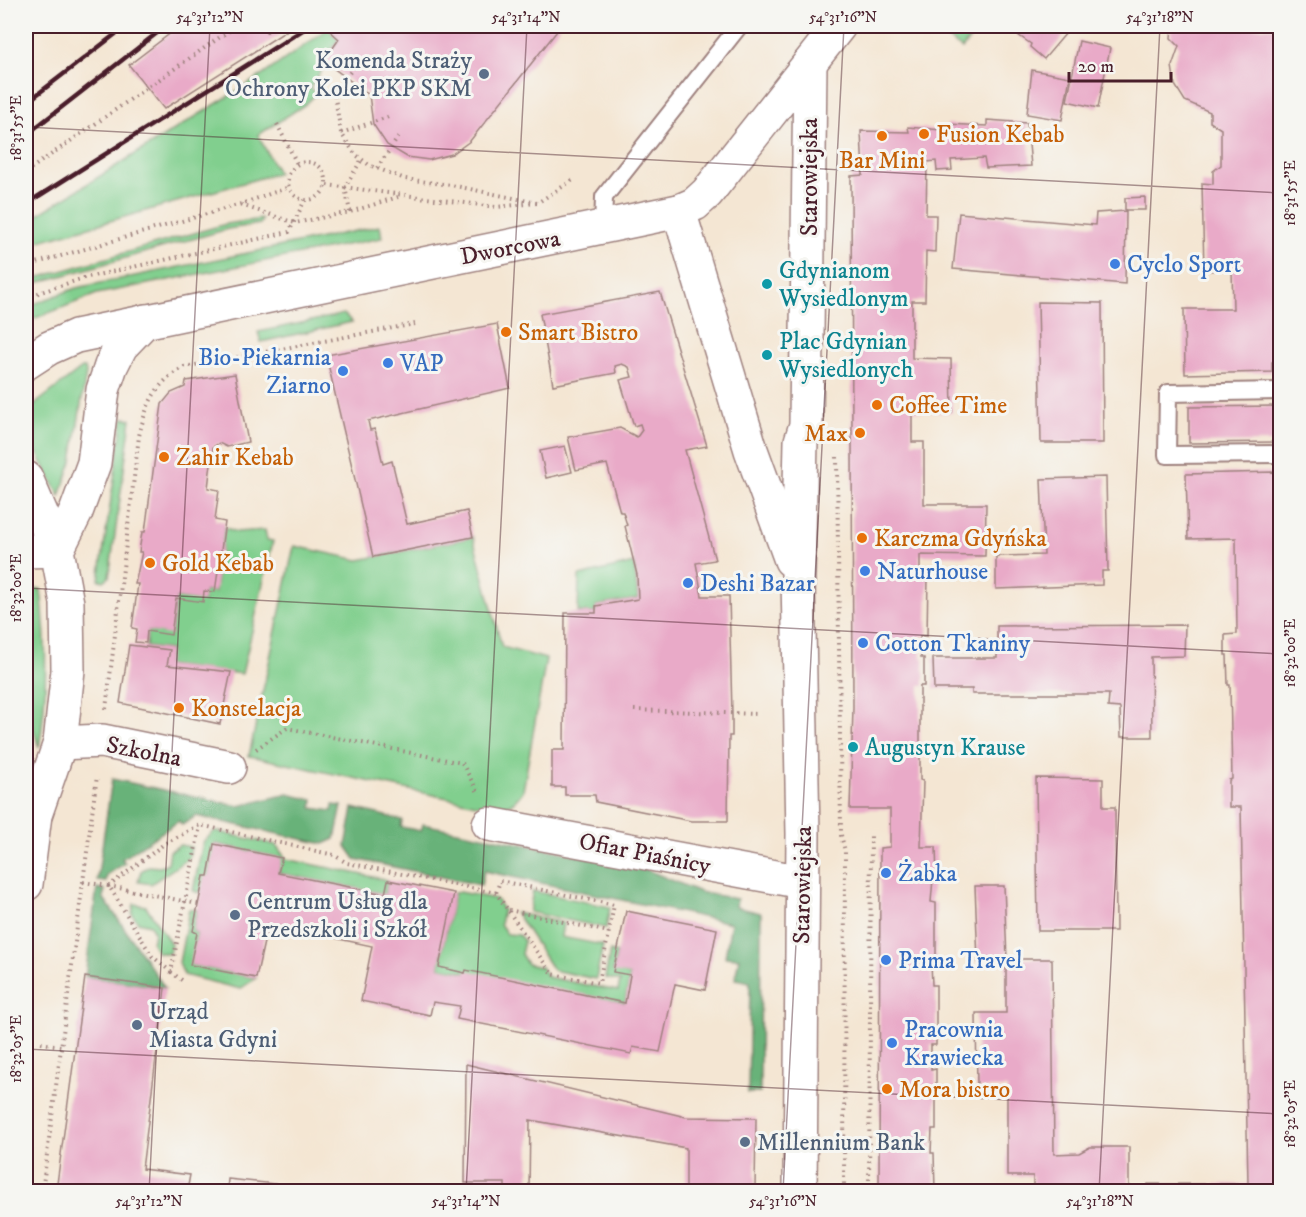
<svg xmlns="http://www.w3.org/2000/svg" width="1306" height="1217" viewBox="0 0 1306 1217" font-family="'IM FELL DW Pica',serif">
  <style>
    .green { fill: #81cf8e; stroke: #66775c; stroke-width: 1.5 }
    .forest { fill: #68b279; stroke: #596852; stroke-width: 1.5 }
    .building { fill: #e9aac8 }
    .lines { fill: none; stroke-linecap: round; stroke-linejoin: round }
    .lane-casing { stroke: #9f827f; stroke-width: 20 }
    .street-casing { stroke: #9f827f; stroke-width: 36 }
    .secondary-casing { stroke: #9f827f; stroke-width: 36 }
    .primary-casing { stroke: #9f827f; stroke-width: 36 }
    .path { stroke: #9f827f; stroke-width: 4; stroke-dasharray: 1.5 4.5; stroke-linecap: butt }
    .lane { stroke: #fff; stroke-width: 16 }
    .street { stroke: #fff; stroke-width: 33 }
    .secondary { stroke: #fff; stroke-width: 33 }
    .primary { stroke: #fff; stroke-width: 33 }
    .rail { stroke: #4a1f2b; stroke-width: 4.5 }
    .ticks { fill: none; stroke: #4a1f2b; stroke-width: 1.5; stroke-opacity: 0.45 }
    .service-dot { fill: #5c6f8a; stroke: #f6f6f2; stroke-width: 2 }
    .food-dot { fill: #e8710a; stroke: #f6f6f2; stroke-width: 2 }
    .shop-dot { fill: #3f7fe0; stroke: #f6f6f2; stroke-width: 2 }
    .culture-dot { fill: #0f9aa8; stroke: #f6f6f2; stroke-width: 2 }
    .labels { text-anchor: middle; stroke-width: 6; stroke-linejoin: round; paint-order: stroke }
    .service-label { font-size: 24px; fill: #4e5e75; stroke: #f6f6f2; text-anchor: start }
    .food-label { font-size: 24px; fill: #c56008; stroke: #f6f6f2; text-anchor: start }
    .street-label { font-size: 24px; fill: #4a1f2b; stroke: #f6f6f2 }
    .shop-label { font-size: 24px; fill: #366cbe; stroke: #f6f6f2; text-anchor: start }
    .culture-label { font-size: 24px; fill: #0d838f; stroke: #f6f6f2; text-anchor: start }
    .neatline { fill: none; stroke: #4a1f2b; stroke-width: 2 }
    .ticks-label { font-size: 15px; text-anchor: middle; fill: #4a1f2b }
  </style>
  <rect width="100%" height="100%" fill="#f6f6f2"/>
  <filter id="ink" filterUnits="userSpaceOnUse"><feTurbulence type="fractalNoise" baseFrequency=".0167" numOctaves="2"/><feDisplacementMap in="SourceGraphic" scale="12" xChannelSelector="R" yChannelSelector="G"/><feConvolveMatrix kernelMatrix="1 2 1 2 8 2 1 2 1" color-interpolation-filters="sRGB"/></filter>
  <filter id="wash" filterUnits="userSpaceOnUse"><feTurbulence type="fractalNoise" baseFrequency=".008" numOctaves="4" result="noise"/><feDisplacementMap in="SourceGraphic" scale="24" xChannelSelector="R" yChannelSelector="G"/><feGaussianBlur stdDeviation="1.35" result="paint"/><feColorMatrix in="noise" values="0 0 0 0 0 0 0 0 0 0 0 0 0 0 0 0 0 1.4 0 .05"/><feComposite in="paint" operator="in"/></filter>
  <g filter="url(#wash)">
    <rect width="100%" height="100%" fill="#f4e6d3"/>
    <g class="green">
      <path d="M939,26H980L962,49L936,30Z"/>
      <path d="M328,29L339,39L323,60L326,63L310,88L317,93L306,104L258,135L278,173L26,245V222L261,76Z"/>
      <path d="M262,219L260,224L228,229L26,286V281L226,224Z"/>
      <path d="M380,226L382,238L97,294L26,322V307L76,288Z"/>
      <path d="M344,314L352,322L261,342L258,332Z"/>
      <path d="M82,368H85L86,373L72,461L60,496L26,432V411Z"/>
      <path d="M123,418L131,419L129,434L109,577L104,581L99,580Z"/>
      <path d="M224,527L236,532L265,530L267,540L273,541L242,674L167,665L170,650L146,647L147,631L171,634L176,598L203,601L204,591L215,592Z"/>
      <path d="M473,537L502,647L546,659L523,791C514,804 506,810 490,807L249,756L294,546L359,560Z"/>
      <path d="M634,563L638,599L596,606V613L578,612L579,576Z"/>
      <path d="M26,588L41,589C47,642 48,695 39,748L26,703Z"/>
      <path d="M215,831L276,845L286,859L388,880L385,894L278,873L281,858L215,844L208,876L200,893L193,891L203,842Z"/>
      <path d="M180,845L191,847L189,858L151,884L138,882L141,871L149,866L160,867L168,863L170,851Z"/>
      <path d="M533,891L610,907L606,928L529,912Z"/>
      <path d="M459,892L496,899L503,910L500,924L507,934L519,935L524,941L521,954L527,964L541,967L547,977L618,991L620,981L605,978L610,951L617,953L613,971L630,975L625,1003L439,967L454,893Z"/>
      <path d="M134,904L146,906L171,944L169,954L157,952L152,943L154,932L150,925L138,922L132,914Z"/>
      <path d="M189,909L197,910L193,931L197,933L191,965L256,978L240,989L184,975L179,963Z"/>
      <path d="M516,913L563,923L561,937L603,945L596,979L553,970Z"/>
    </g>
    <g class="forest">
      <path d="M112,779L239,806L288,794L313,800L312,808L332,811L333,805L342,806L335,839L324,844L196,816L182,825L179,821L122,859L125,863L107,875L106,882L97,881Z"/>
      <path d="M353,808L402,820L401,827L421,831L423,824L645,869L700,892L737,899L736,907L761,913L760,1093H748L750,982L735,979L739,958L725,957L731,923L484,871L481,885L355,859L346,846Z"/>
      <path d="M97,888L105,890L103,897L165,988L85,977Z"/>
    </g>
    <g id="blocks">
      <g class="building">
        <path d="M180,26H294L164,109L129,65Z"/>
        <path d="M332,26H561L470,141L452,154L429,160L407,157L387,145L373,124L369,95L324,61L339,39L328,29Z"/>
        <path d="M1019,26H1072L1044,59L1030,47L1031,44L1015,33Z"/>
        <path d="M1172,26L1280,28V362H1272V372L1185,374L1184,309H1233L1232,270L1204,271L1202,183L1213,184V171L1221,165V129L1210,122V112L1185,101L1175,85L1172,66L1179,46L1171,38Z"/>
        <path d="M1079,41L1110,48L1098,108L1067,101Z"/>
        <path d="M1032,70L1070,77L1062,120L1027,114Z"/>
        <path d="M987,120L1027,123L1031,166L986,168L984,158L951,160L952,170L937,171L936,161L927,162L926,215H936L935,252L926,251L925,301H912V358L951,359L952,413L912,411V442H924V504H986L985,556L920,555V576H928L927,636H920L921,658H924V686H920V780L923,781L921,847H936L937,879H933L931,902L936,903V961L931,963L932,985H936V1045H931V1070L936,1069V1129H932L931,1153H934L935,1191H879L880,848L890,847V809H850L853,708L851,176L863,175L861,131L909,132L908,127L942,130L947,129V124L987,126Z"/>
        <path d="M1145,197V210H1125V198Z"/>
        <path d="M1126,211L1125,284L953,269L959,213L1095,225L1096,213Z"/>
        <path d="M660,292L707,446L685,450L715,560L696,563L702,596H729L732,713V736H729L728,821H691L596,802L595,795H565V787H552V750H564L565,613H596V606L638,599L637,575L625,526L627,525L623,512H620L607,464L576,470L568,437L620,428L637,437L642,430L640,424L634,426L620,380L632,377L629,367L622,364L615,366L616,373L553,385L540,314Z"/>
        <path d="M1038,302L1102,303L1103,443H1041Z"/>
        <path d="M497,324L510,388L368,421L370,430L375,429L383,464L392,461L407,524L467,511L473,537L373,557L326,355Z"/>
        <path d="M235,374L248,442L227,447L219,443L213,447L208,488L219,490L215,520L225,522L215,592L204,591L203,602L176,598L171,635L147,631L146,643L135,642L137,629L132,628L138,584H135L142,552H139L142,532H145L162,404L171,393L185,387L186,381Z"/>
        <path d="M1280,406V442L1189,443V407Z"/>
        <path d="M565,446L572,472L546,478L540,451Z"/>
        <path d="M1275,472V483H1280V1191H1149L1148,1184H1248L1241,807H1229V780L1232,779L1230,685H1228L1227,655H1225V635L1237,634L1236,538L1188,539L1186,474Z"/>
        <path d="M1106,477L1108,571H1102V585L996,589V556L1044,555L1041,479Z"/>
        <path d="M1185,625L1184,656L1151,657L1152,737H1121L1120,708L1108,707L1109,694H972V689H934L933,658H997V626Z"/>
        <path d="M129,645L170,650L167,665L231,672L220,724L120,703Z"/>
        <path d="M1036,778L1103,779V807H1115L1116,931H1038Z"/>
        <path d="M214,844L282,858L278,873L385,894L388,880L454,893L439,967L465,973L466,970L625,1003L630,975L613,972L626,911L717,929L705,990L675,984L660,1052L633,1047L631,1054L457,1019L460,1006L433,1002L430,1015L361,1001L372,946L268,924L256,978L190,965L197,933L193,931L197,910L204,876H208Z"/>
        <path d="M975,886H1004L1007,959H1052L1054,1154L1079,1153L1090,1147H1129V1191H1033V1176H1007V1088H977L976,1013H1006V961L978,962Z"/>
        <path d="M85,977L165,988L142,1169L190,1175L187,1191H56Z"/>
        <path d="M466,1064L686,1117L756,1118L755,1191H686V1148L530,1120L529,1191H505V1183H465Z"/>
        <path d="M228,1179L330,1190V1191H227Z"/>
      </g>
    </g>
  </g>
  <g filter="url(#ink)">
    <use href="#blocks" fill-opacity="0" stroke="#9f827f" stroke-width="1.5"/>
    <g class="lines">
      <g class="lane-casing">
        <g id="lane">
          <path d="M603,228L604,197L739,26"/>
          <path d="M1280,391L1168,393L1167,455L1280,454"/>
        </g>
      </g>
      <g class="street-casing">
        <g id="street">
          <path d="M679,211L751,450L791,560"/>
          <path d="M60,743L102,741L229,767"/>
          <path d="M489,824L802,882"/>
          <path d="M800,1192L803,834L798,578L801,441L806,425L810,63"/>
        </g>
      </g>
      <g class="secondary-casing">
        <g id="secondary">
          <path d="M26,363L49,348L76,336L679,211L695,204L707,193L839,26"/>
          <path d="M26,884L35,815L60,743L68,670L67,603L57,550L76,512L94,463L103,390L111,366L121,346L145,321"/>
        </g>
      </g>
      <g class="primary-casing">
        <path id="primary" d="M26,478L57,550L26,551"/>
      </g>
      <g class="path">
        <path d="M262,26L267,31L275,26"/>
        <path d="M388,117L341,133L355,154L369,165L405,179L451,185L537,203"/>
        <path d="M277,124L297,164"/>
        <path d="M341,133L334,92L358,62"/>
        <circle cx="307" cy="181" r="19"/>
        <path d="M377,168L400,135"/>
        <path d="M26,172L236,26"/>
        <path d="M327,185L496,207L537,203L573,180"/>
        <path d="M241,205L295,223L350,212L398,197"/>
        <path d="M350,212L345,187L362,159"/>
        <path d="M26,266L241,204L289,187"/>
        <path d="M26,297L84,278L289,232L305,200"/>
        <path d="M837,457L841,835L845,851L844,1192"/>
        <path d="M106,709L139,436C146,405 155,383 184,367L415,324"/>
        <path d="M634,710L758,714"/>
        <path d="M256,749L287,728L462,763L479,794"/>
        <path d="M83,882L109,886L152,956L171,972L200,826"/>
        <path d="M198,904L109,886L164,844L200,825L334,855L347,863L496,893L552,974L599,983L614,905L500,881L496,893"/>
        <path d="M509,910L609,932"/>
        <path d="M171,972L183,981"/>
        <path d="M41,1043L61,1046"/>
        <path d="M42,1192L97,776"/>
        <path d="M869,1192L871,834"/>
      </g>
      <use href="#lane" class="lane"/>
      <use href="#street" class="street"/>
      <use href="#secondary" class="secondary"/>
      <use href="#primary" class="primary"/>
      <g class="rail">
        <path d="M26,36L36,26"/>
        <path d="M26,103L126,26"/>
        <path d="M26,135L166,26"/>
        <path d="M26,204L309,26"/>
      </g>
    </g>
  </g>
  <path class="ticks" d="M26,127L1280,193M26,588L1280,654M26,1049L1280,1114M149,1192L210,26M466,1192L527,26M783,1192L844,26M1099,1192L1160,26"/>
  <g class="service-dot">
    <circle cx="484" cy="74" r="6"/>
    <circle cx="235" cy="915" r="6"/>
    <circle cx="137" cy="1025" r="6"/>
    <circle cx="745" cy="1142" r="6"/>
  </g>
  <g class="food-dot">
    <circle cx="924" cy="134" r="6"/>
    <circle cx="882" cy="136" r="6"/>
    <circle cx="506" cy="332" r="6"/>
    <circle cx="877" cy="405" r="6"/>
    <circle cx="860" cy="433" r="6"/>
    <circle cx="164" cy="457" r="6"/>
    <circle cx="862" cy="538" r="6"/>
    <circle cx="150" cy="563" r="6"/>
    <circle cx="179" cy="708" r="6"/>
    <circle cx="887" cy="1089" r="6"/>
  </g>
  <g class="shop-dot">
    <circle cx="1115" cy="264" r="6"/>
    <circle cx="388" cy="363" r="6"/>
    <circle cx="343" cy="371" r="6"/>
    <circle cx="865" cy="571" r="6"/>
    <circle cx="688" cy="583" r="6"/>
    <circle cx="863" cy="643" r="6"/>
    <circle cx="886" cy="873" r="6"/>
    <circle cx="886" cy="960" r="6"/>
    <circle cx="892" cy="1043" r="6"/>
  </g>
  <g class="culture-dot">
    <circle cx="767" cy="284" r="6"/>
    <circle cx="767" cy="355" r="6"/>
    <circle cx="853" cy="747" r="6"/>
  </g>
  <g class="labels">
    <g class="service-label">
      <text x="472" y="68" text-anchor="end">Komenda Straży<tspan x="472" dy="28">Ochrony Kolei PKP SKM</tspan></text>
      <text x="247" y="909">Centrum Usług dla<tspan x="247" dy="28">Przedszkoli i Szkół</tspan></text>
      <text x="149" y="1019">Urząd<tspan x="149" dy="28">Miasta Gdyni</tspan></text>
      <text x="757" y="1150">Millennium Bank</text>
    </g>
    <g class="food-label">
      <text x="936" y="142">Fusion Kebab</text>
      <text x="882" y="168" text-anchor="middle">Bar Mini</text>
      <text x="518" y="340">Smart Bistro</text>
      <text x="889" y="413">Coffee Time</text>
      <text x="848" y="441" text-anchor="end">Max</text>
      <text x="176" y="465">Zahir Kebab</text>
      <text x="874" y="546">Karczma Gdyńska</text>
      <text x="162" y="571">Gold Kebab</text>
      <text x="191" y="716">Konstelacja</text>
      <text x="899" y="1097">Mora bistro</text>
    </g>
    <g class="street-label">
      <text transform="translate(809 177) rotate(-90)" y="8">Starowiejska</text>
      <text transform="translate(510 247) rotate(-11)" y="8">Dworcowa</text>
      <text transform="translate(144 751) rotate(11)" y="8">Szkolna</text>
      <text transform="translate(645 853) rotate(11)" y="8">Ofiar Piaśnicy</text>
      <text transform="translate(802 885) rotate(-89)" y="8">Starowiejska</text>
    </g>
    <g class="shop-label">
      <text x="1127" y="272">Cyclo Sport</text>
      <text x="331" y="365" text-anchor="end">Bio-Piekarnia<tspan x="331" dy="28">Ziarno</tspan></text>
      <text x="400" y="371">VAP</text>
      <text x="877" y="579">Naturhouse</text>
      <text x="700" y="591">Deshi Bazar</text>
      <text x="875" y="651">Cotton Tkaniny</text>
      <text x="898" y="881">Żabka</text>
      <text x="898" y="968">Prima Travel</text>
      <text x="904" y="1037">Pracownia<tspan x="904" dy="28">Krawiecka</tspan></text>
    </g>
    <g class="culture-label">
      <text x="779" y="278">Gdynianom<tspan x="779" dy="28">Wysiedlonym</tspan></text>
      <text x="779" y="349">Plac Gdynian<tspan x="779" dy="28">Wysiedlonych</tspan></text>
      <text x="865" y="755">Augustyn Krause</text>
    </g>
  </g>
  <rect width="1306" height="1217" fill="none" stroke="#f6f6f2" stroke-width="66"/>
  <path d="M1069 72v9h102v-9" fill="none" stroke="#4a1f2b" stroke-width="3"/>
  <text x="1078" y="72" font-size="18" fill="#4a1f2b" stroke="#f6f6f2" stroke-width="4.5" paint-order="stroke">20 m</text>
  <rect x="33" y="33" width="1240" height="1151" class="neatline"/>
  <g class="ticks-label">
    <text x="210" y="22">54°31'12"N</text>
    <text x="526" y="22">54°31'14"N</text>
    <text x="843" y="22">54°31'16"N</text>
    <text x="1160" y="22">54°31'18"N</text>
    <text transform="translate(16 128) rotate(-90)" y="5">18°31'55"E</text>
    <text transform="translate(1290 193) rotate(-90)" y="5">18°31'55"E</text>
    <text transform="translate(16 588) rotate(-90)" y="5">18°32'00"E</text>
    <text transform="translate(1290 653) rotate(-90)" y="5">18°32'00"E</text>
    <text transform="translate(16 1049) rotate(-90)" y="5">18°32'05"E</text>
    <text transform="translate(1290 1114) rotate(-90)" y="5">18°32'05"E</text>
    <text x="149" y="1206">54°31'12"N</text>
    <text x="466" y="1206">54°31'14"N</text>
    <text x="783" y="1206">54°31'16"N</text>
    <text x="1100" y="1206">54°31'18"N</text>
  </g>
</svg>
